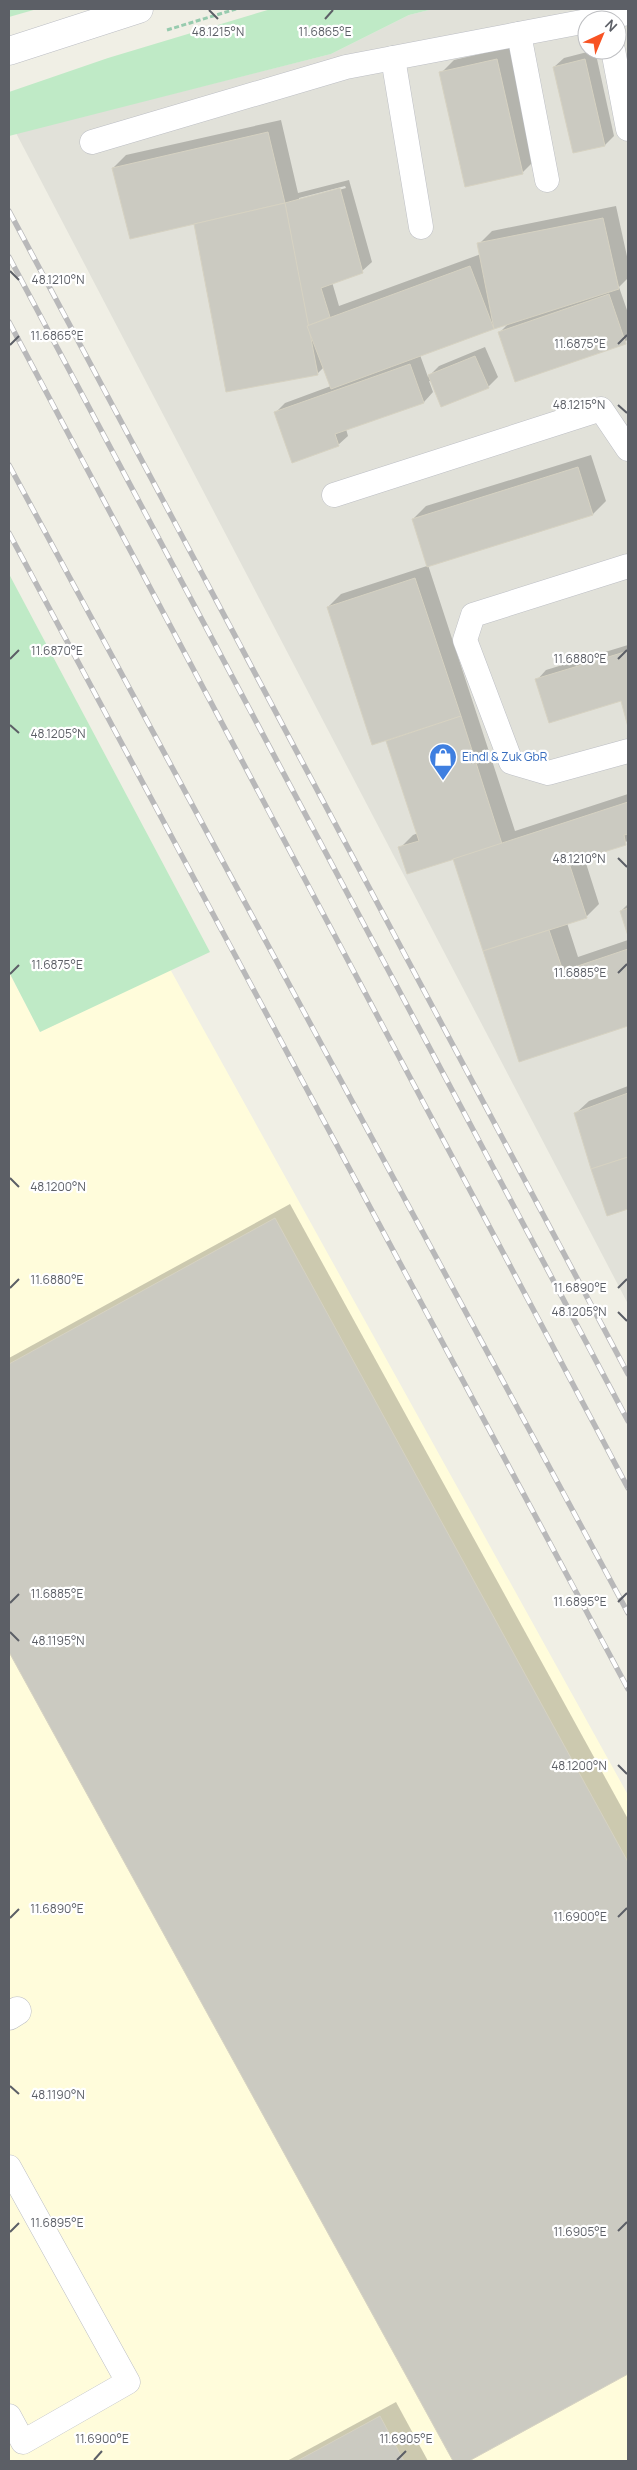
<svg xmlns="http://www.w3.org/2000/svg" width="637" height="2470" viewBox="0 0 637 2470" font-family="Manrope,sans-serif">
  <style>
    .commercial { fill: #fffcdb }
    .industrial { fill: #e1e1d9; fill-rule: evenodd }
    .green { fill: #bfeac6 }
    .shadow { fill: #0003; fill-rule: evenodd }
    .building { fill: #cbcac1; stroke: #d6d2c2 }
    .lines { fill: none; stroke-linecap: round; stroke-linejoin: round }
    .service-casing { stroke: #bcbec4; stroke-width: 25 }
    .minor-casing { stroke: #bcbec4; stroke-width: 29 }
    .tertiary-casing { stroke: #bcbec4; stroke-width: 29 }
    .path { stroke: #97cbae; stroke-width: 3; stroke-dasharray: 5 2.5; stroke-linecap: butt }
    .service { stroke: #fff; stroke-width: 24 }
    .minor { stroke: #fff; stroke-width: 28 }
    .tertiary { stroke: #fff; stroke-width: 28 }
    .rail-casing { stroke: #b8b8b9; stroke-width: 5.5 }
    .rail { stroke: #fff; stroke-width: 4; stroke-dasharray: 11; stroke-linecap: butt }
    .ticks { fill: none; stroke: #5c5f66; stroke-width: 2 }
    .labels { text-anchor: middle; stroke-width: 4.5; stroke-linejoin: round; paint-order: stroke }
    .shop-label { font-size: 12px; fill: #366cbe; stroke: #fff; text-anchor: start }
    .ticks-label { font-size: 12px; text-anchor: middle; fill: #5c5f66; stroke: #fff; stroke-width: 4.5; stroke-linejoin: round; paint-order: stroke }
  </style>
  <rect width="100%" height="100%" fill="#f0efe5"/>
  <path class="commercial" d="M170,969L628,1795V2461H9V972L40,1032Z"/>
  <path class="industrial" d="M433,9H628V1304L16,133L331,54L409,15ZM587,20H617V50H587Z"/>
  <g class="green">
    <path d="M9,9H37L9,17Z"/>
    <path d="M271,9H433L409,15L331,54L9,136V92L108,58Z"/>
    <path d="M9,574L210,952L40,1032L9,972Z"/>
  </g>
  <g class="shadow">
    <path d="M510,47L535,160L522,173L441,73L454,60Z"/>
    <path d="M595,50L614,136L605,145L554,67L564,58Z"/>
    <path d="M281,120L298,193L349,180L372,262L362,271L332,282L339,306L481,254L479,244L492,231L616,206L628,261V278L619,287L628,313V340L516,381L499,333L509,323L494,328L420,355L428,377L439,366L485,347L498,377L488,387L429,381L433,392L424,402L346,429L348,436L338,445L276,412L285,403L331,386L324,367L317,374L195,223L113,168L126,155ZM345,186L346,188L299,201V198Z"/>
    <path d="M591,455L606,501L593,514L428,565L515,831L628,794V841L584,857L599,904L586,917L567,923L578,957L628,940V1025L520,1060L454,858L400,848L413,835L418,833L387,739L328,607L341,594L427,566L413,519L426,506Z"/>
    <path d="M628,645V722L622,700L537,680L546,670Z"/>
    <path d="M628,904V932L621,911Z"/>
    <path d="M628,1086V1207L608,1214L575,1114L589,1101Z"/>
    <path d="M290,1204L628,1819V2373L466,2461H454L9,1650V1358Z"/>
    <path d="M396,2402L428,2461H287Z"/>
  </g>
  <g class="building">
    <path d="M497,59L523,174L465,187L439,72Z"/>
    <path d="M585,59L605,146L573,153L553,67Z"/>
    <path d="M268,132L285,203L130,239L112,168Z"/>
    <path d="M340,188L363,273L321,288L330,317L307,326L285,203Z"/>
    <path d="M285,203L318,375L226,392L194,224Z"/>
    <path d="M603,218L619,289L494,329L477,243Z"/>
    <path d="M470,266L494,329L331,389L307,326Z"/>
    <path d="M609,294L626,344L515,382L498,332Z"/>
    <path d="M475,356L489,388L441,407L428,375Z"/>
    <path d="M410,364L424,403L335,434L339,446L292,463L274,412Z"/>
    <path d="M578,467L593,515L427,567L412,519Z"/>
    <path d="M415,578L461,716L372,745L327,607Z"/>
    <path d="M628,651V727L621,701L549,723L535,679Z"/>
    <path d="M461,716L502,844L407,874L398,847L419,841L386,741Z"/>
    <path d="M628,802V834L624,835L626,845L569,863L587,918L483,951L453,859Z"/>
    <path d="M628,908V936L620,911Z"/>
    <path d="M549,930L563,971L628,949V1026L519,1062L483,951Z"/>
    <path d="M628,1093V1157L591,1169L574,1113Z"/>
    <path d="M628,1157V1209L607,1216L591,1169Z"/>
    <path d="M275,1218L628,1862V2374L469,2461H453L9,1652V1364Z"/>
    <path d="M380,2416L404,2461H297Z"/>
  </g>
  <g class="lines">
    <g class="service-casing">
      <g id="service">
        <path d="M594,20L628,13"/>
        <path d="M519,34L547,180"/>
        <path d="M613,50L628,129"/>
        <path d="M393,58L421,227"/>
        <path d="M92,142L346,67L587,21"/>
        <path d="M334,495L601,409L628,449"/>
        <path d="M628,566L473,615L465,640L511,762L548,773L628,751"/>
        <path d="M9,2167L128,2382L23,2442L9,2416"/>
      </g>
    </g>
    <g class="minor-casing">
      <path id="minor" d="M9,2016L17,2011"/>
    </g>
    <g class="tertiary-casing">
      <path id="tertiary" d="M9,51L139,9"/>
    </g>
    <path class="path" d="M167,30L236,9"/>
    <use href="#service" class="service"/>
    <use href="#minor" class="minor"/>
    <use href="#tertiary" class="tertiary"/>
    <g class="rail-casing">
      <g id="rail">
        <path d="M9,211L628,1374"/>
        <path d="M9,257L628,1421"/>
        <path d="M9,322L628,1488"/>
        <path d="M9,465L628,1613"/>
        <path d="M9,533L628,1689"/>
      </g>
    </g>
    <use href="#rail" class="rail"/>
  </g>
  <path class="ticks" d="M209,10L218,19M325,19L333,10M10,271L19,280M618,344L627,335M10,345L19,336M618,405L627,413M10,659L19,650M618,659L627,650M10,725L19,733M618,858L627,867M618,973L627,964M10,974L19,965M10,1178L19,1187M10,1288L19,1279M618,1288L627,1279M618,1312L627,1321M618,1602L627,1593M10,1603L19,1594M10,1632L19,1641M618,1765L627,1774M618,1917L627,1908M10,1918L19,1909M10,2086L19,2094M618,2231L627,2222M10,2232L19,2223M94,2460L102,2451M397,2460L406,2451"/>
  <defs>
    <g id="shop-pin" transform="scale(1.4375)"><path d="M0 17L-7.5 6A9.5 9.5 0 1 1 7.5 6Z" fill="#3f7fe0" stroke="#fff"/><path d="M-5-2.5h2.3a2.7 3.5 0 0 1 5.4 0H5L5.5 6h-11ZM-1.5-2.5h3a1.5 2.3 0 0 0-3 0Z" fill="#fff"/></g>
  </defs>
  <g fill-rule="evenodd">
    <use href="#shop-pin" x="443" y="757"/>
  </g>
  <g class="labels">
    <g class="shop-label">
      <text x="462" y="761">Eindl &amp; Zuk GbR</text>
    </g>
  </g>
  <g class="ticks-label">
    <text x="218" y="36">48.1215°N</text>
    <text x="325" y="36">11.6865°E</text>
    <text x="58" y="284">48.1210°N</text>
    <text x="57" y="340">11.6865°E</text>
    <text x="580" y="348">11.6875°E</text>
    <text x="579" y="409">48.1215°N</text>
    <text x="57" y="655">11.6870°E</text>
    <text x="580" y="663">11.6880°E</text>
    <text x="58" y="738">48.1205°N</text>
    <text x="579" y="863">48.1210°N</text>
    <text x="57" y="969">11.6875°E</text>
    <text x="580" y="977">11.6885°E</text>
    <text x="58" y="1191">48.1200°N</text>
    <text x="57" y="1284">11.6880°E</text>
    <text x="580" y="1292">11.6890°E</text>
    <text x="579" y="1316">48.1205°N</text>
    <text x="57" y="1598">11.6885°E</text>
    <text x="580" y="1606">11.6895°E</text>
    <text x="58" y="1645">48.1195°N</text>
    <text x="579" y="1770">48.1200°N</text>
    <text x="57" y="1913">11.6890°E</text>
    <text x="580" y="1921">11.6900°E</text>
    <text x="58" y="2099">48.1190°N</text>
    <text x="57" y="2227">11.6895°E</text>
    <text x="580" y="2236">11.6905°E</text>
    <text x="102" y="2443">11.6900°E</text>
    <text x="406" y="2443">11.6905°E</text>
  </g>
  <rect width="637" height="2470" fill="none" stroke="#5c5f66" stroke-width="20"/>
  <g transform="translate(602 35) rotate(44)"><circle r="24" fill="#ffffff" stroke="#bebfc2"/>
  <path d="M0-4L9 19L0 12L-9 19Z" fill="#f85323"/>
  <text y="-8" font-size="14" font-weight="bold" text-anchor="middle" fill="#5c5f66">N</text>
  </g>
</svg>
